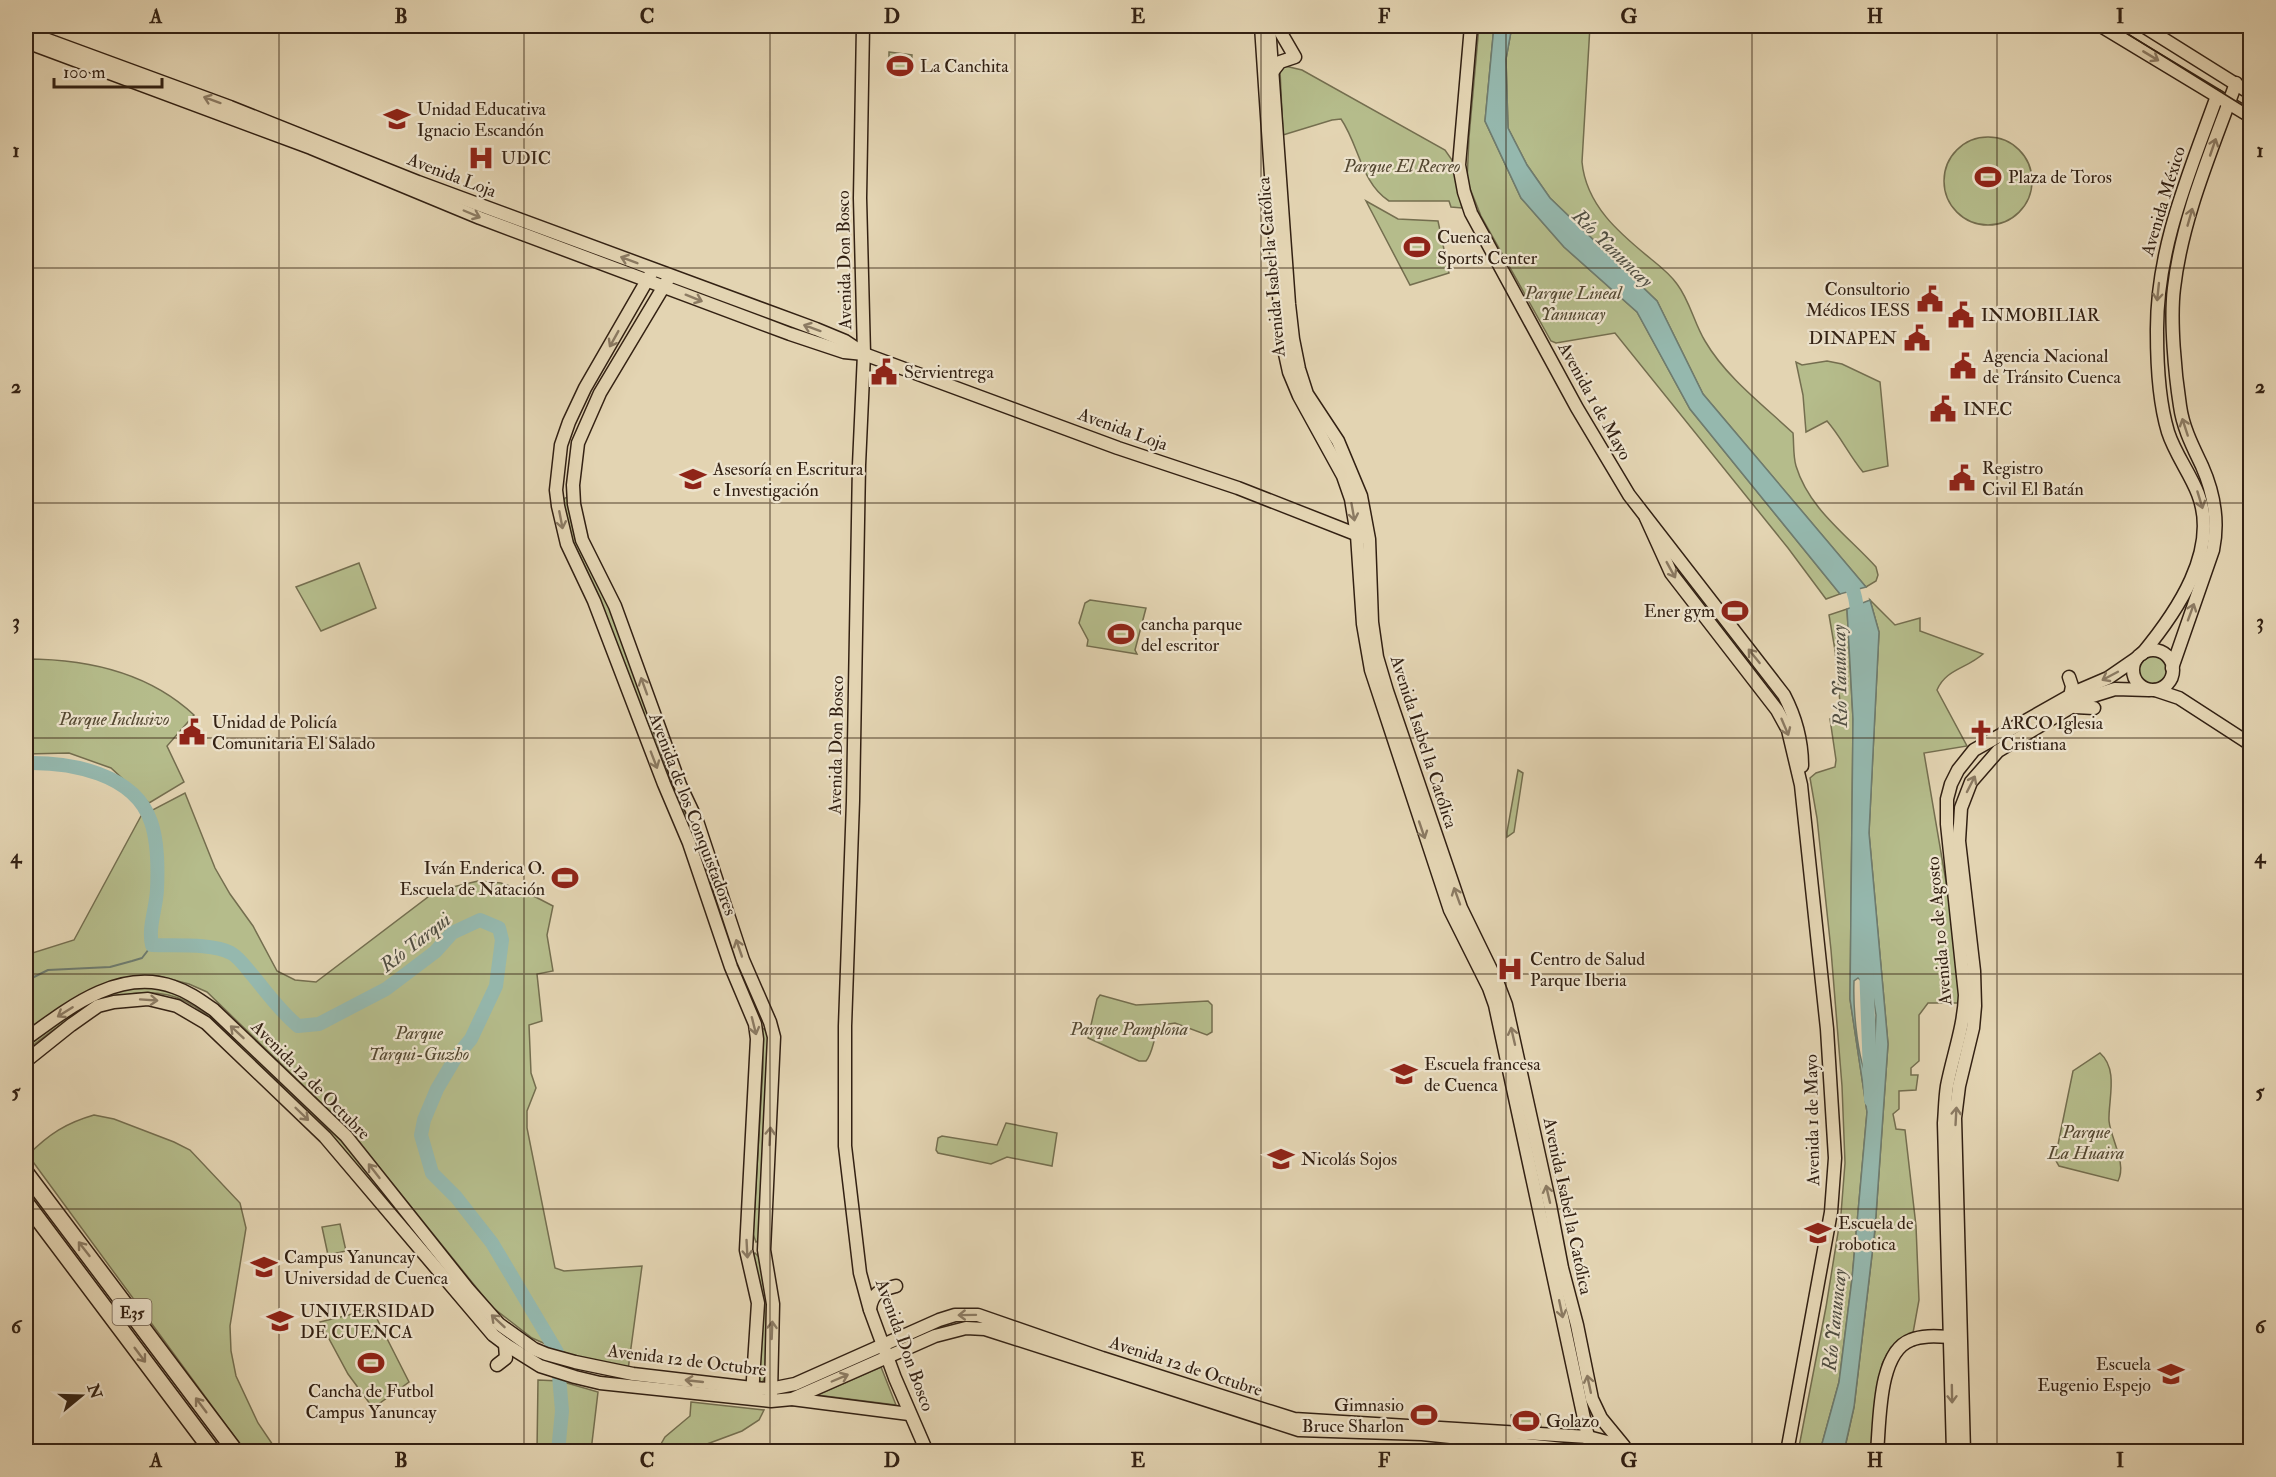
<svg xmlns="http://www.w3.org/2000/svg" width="2276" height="1477" viewBox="0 0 2276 1477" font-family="'IM FELL Double Pica',serif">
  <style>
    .green { fill: #b5bc8b; stroke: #746e4f; stroke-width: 1.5 }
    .water { fill: #95b8ae; stroke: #6e7c70; stroke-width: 1.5; fill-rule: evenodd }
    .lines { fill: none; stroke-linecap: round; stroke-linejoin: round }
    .stream { stroke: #6e7c70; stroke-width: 2 }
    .river { stroke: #95b8ae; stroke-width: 14 }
    .major-casing { stroke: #332113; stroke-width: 15 }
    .highway-casing { stroke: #332113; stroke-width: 18 }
    .major { stroke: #e3d4b2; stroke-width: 12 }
    .highway { stroke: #e3d4b2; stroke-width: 15 }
    .tram { stroke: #332113; stroke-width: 1.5 }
    .oneway { stroke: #8b7a62 }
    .grid { fill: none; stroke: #332113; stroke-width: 1.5; stroke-opacity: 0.55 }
    .labels { text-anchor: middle; stroke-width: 4.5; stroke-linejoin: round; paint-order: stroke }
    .shield { fill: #ede3cd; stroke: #6b5b4b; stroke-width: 1.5 }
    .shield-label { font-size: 16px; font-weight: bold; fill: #332113 }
    .poi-label { font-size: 18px; fill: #332113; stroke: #ede3cd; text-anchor: start }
    .park-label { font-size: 18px; font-style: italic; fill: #544831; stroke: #ede3cd }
    .street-label { font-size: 18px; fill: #332113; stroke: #ede3cd }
    .water-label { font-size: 20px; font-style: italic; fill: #504e42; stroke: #ede3cd }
    .neatline { fill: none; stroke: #332113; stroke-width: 2 }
    .grid-label { font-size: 20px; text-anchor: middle; font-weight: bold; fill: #332113 }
  </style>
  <rect width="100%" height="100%" fill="#e3d4b2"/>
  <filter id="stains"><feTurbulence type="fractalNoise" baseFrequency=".00333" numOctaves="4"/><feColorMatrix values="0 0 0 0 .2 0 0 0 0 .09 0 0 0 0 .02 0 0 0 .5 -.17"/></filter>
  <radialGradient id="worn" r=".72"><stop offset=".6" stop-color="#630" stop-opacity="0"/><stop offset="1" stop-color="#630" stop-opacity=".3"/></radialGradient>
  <g class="green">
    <path d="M1479,26H1494L1485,121L1521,198L1564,247L1637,312L1690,409L1840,594L1826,599L1788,548L1615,333L1556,343L1551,341L1481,216L1467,181L1469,137Z"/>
    <path d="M1512,26H1590L1582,162C1586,205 1619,233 1651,259C1661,267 1670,274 1677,284C1690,301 1694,323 1705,341C1726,377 1763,405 1793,433C1794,444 1793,456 1796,466C1809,509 1847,535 1876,567L1878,575L1876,581L1866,587L1703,394L1657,301L1550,198L1527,165L1508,128L1506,59Z"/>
    <path d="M889,52L912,55L911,71L889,70Z"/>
    <path d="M1285,66L1302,70L1445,150L1452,160L1462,208L1451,207L1449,201H1389C1361,183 1359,145 1341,119L1332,120L1283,135L1280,70Z"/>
    <circle cx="1988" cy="181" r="44"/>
    <path d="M1366,201L1398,219L1438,221L1449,273L1410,285Z"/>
    <path d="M1827,361L1842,364L1880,382L1888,466L1863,472C1849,455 1841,437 1827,421L1806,432L1803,395L1796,362L1802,365Z"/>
    <path d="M568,497L672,776L668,780L664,776L604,610L575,549L569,530L563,502L565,498Z"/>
    <path d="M359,563L376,608L321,631L296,587Z"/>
    <path d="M1090,600L1146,608L1135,650L1137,654L1087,646L1088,640L1079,623L1085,603Z"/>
    <path d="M1870,600L1895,625L1920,618V631L1983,654C1966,669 1946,669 1937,690L1967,746L1924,753L1951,911L1960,1003H1928L1919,1015V1061L1911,1068V1075H1918L1916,1090L1899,1091V1109L1893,1114L1896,1129L1905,1130L1916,1226L1919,1300L1913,1333L1891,1347L1882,1364L1873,1451L1844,1452L1854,1407L1875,1230L1888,1044L1869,833L1879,632Z"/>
    <path d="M1847,609L1853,719L1850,999L1867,1112L1852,1279L1839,1382L1820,1451L1798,1452L1826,1307L1841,1214L1845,1163L1842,1086L1831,950L1817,818L1810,778L1816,773L1835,767L1836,760L1830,719L1841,713L1835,650L1829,615Z"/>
    <circle cx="2152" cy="670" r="16"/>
    <path d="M26,659C87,659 148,672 194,715L167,746L184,782L149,803L111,768L69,753L26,754Z"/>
    <path d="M1518,770L1523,773L1514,832L1507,837V832Z"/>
    <path d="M185,793L215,868L230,894L253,926L277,971L295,980L316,982L436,891L478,881L501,883L524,891L553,906L547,935L553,971L537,974L542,1021L529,1025L531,1073L536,1088L527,1111V1128L555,1268L564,1271L642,1266L628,1370L575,1357L532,1338L492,1307L350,1131L207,992L189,984L158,976H144L119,980L26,1034V955L74,940L141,816Z"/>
    <path d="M679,793L690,815L759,1010L757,1014L748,998L674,795Z"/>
    <path d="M152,988L170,990L191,998L343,1137L526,1349L524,1352L494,1331C433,1260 374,1187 311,1117C292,1096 270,1077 250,1057C226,1034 201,1002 168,995C115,983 65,1019 26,1051V1045C49,1029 75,1007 101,996C117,989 135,988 152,988Z"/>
    <path d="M1100,995L1136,1005L1208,1001L1212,1005V1032L1207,1035L1175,1023L1163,1025C1152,1034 1155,1050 1146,1061H1139L1088,1038L1097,999Z"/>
    <path d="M762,1028L767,1031L769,1044L759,1240L756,1242L753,1234L763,1068Z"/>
    <path d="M2100,1053C2119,1070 2108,1100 2109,1121C2111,1139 2127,1164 2118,1181L2059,1166L2055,1159L2073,1071Z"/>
    <path d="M94,1115L114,1119L174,1142L190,1150L240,1203L246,1228L230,1326L231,1351L236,1376L258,1423L277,1451H245L28,1155C49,1134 66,1123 94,1115Z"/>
    <path d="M1006,1123L1057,1133L1052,1166L1007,1157L991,1164L938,1153L936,1150L938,1138L942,1136L997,1145Z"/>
    <path d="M340,1224L346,1251L328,1255L322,1227Z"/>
    <path d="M755,1253L759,1257L770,1305L765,1377L762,1383L758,1379L753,1255Z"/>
    <path d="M372,1309L409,1382L373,1408L348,1374L320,1322Z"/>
    <path d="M881,1367L896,1405L817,1395Z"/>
    <path d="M538,1380L560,1381L598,1392L591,1451H537Z"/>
    <path d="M691,1402L764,1410L759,1420L742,1431L707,1444L693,1451H657L665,1437L690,1416Z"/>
    <path d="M1540,1414L1541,1429L1512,1427L1511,1415Z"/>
  </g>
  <g class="water">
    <path d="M1494,26H1512L1506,59L1508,128L1527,165L1550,198L1657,301L1703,394L1866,587L1840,594L1690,409L1637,312L1564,247L1521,198L1485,121Z"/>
    <path d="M1870,600L1879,632L1869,833L1888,1044L1875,1229L1854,1407L1844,1451H1820L1839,1382L1852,1279L1867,1112L1850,999L1853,719L1847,609ZM1858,978L1872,990L1876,1015L1873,1087C1857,1070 1853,1006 1854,981Z"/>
  </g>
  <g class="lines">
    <path class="stream" d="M26,981L48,970L110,967L132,961L142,958L152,945"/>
    <g class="river">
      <path d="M1845,576C1856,588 1857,608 1858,623"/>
      <path d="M26,763C69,762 135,773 151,822C158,842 158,869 157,890C156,909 148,927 152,945C174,946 212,943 231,953C240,958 247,969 254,977C268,994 281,1012 298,1026L319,1024L386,989L435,952L452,933L480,920L499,928L502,940L496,986L471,1039L456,1057L437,1089L424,1120L421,1135L432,1173L456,1197L492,1243L557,1352L562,1411L558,1452"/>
      <path d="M1866,966L1871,1100"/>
    </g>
    <g class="major-casing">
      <g id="major">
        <path d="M863,26L860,198L864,354L859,465L853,801L845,1026V1146L860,1273L870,1310L895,1378L927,1452"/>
        <path d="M1261,26L1282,340L1289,372L1299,396L1343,476L1351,499L1357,535L1363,624L1371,670L1450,910L1489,988L1495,1005L1588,1437L1593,1452"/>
        <path d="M1269,26L1289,304L1293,339L1299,369L1307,394L1338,441L1361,496L1369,539L1372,622L1377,657L1387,691L1461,908L1498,984L1506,1005L1550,1205L1562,1268L1577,1325L1592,1399L1601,1418L1624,1446"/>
        <path d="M1471,26L1459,165L1464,192L1471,213L1577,408L1629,495L1784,695C1796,718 1802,740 1802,766"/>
        <path d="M2101,26L2250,116"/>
        <path d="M2143,26L2250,93"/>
        <path d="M26,32L230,107L418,182L816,329L845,341L863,353"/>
        <path d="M26,42L311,148L480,218L790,334L844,352L864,354L1118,448L1238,488L1363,537"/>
        <path d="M1273,71L1280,62L1295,57L1277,26"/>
        <path d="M653,270L585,388L569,422L561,445L556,490L558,506L567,544L594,601L664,784L689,843L731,967L755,1024L757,1039L746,1250L758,1303L752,1395"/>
        <path d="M670,276L600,393L578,443L573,485L574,504L582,540L615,606L680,785L697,821L743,960L770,1022L774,1037L764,1250L773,1304L771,1394"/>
        <path d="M1646,518L1671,573L1777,710L1788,730L1801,785L1827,1029L1835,1158L1831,1212L1787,1452"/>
        <circle cx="2153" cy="670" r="20"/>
        <path d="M2142,654C2176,613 2220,550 2198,494C2190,473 2175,454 2168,432C2159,402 2157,365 2157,333C2156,249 2189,174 2217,96"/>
        <path d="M2172,668L2213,550C2219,521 2214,493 2202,466C2193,447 2183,428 2180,406C2175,374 2170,320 2174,288C2182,218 2212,150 2236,83"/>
        <path d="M2069,677L2072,686L2070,697"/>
        <path d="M2155,690L2179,698L2250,744"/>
        <path d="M2075,707L2094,708"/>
        <path d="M26,1039C67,1009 119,967 174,987C189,992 201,1001 214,1010L346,1136L468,1289L499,1324L534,1349L546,1354L575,1362L633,1374L752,1388L770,1389L795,1384L939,1320L955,1315H978L1102,1358L1294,1419L1588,1437L1611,1443L1627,1452"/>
        <path d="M26,1061L71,1025L98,1006L114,1002L148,999L177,1006L206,1023L325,1137L493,1335L505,1344L540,1366L575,1377L600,1383L771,1401L792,1399L935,1336L966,1328L985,1329L1299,1430L1422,1434L1563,1449L1571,1452"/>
        <path d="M870,1309C872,1292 881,1290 896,1286"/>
        <path d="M497,1365L506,1358L505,1344"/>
        <path d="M792,1399L909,1414"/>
        <path d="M1877,1452C1880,1421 1878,1352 1911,1340C1925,1334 1943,1337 1958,1337"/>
        <path d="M1953,1452L1944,1123C1945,1111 1945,1099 1947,1086C1953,1055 1964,1027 1965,995L1947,824V799L1951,784L1958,770L1974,750L2080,690L2108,678L2137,658"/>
        <path d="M1964,1452L1955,1118L1959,1086L1973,1028L1975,1006L1974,971L1959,841L1961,808L1971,782L1998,751L2086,698L2115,689L2149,690"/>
      </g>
    </g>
    <g class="highway-casing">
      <g id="highway">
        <path d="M26,1173L236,1452"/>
        <path d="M26,1203L213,1452"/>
      </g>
    </g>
    <use href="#major" class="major"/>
    <use href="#highway" class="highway"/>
    <path class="tram" d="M2115,26L2250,110"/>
  </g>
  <defs><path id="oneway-shaft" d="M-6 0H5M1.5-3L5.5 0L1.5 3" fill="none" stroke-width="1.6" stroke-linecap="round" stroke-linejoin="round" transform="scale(1.5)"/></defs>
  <g class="oneway">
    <use href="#oneway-shaft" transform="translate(2151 56) rotate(31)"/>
    <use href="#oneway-shaft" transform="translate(212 100) rotate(-160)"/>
    <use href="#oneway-shaft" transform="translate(2213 147) rotate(-71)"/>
    <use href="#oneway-shaft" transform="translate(472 214) rotate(23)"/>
    <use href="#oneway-shaft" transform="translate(2190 217) rotate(-74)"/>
    <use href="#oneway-shaft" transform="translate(629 260) rotate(-159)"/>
    <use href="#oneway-shaft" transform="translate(2158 292) rotate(96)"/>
    <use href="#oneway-shaft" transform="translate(694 298) rotate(22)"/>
    <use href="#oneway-shaft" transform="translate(812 328) rotate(-160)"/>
    <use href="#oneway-shaft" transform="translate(614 339) rotate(119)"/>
    <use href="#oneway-shaft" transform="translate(2185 427) rotate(-108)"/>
    <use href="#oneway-shaft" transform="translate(2200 500) rotate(73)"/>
    <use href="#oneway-shaft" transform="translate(1353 512) rotate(80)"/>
    <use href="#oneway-shaft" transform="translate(561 520) rotate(79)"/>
    <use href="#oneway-shaft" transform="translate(1671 570) rotate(61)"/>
    <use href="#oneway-shaft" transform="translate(2191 612) rotate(-70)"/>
    <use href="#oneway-shaft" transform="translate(1754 656) rotate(-129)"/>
    <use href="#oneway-shaft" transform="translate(2110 676) rotate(152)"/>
    <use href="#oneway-shaft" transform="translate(644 686) rotate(-110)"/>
    <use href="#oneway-shaft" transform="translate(1785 727) rotate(67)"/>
    <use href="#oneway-shaft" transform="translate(654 760) rotate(69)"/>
    <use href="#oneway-shaft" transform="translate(1971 784) rotate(-63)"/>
    <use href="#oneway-shaft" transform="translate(1422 830) rotate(71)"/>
    <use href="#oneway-shaft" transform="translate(1457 896) rotate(-110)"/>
    <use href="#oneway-shaft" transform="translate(739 948) rotate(-109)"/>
    <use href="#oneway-shaft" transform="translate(149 1000) rotate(4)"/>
    <use href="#oneway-shaft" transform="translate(65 1012) rotate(148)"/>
    <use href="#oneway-shaft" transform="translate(754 1026) rotate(76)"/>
    <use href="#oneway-shaft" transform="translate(237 1032) rotate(-137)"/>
    <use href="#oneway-shaft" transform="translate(1513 1036) rotate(-103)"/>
    <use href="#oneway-shaft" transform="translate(302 1114) rotate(44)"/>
    <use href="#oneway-shaft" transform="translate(1956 1116) rotate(-87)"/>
    <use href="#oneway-shaft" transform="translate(770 1136) rotate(-87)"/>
    <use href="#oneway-shaft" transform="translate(374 1171) rotate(-128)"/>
    <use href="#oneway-shaft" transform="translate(1548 1194) rotate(-103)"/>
    <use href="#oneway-shaft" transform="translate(84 1249) rotate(-128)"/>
    <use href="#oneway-shaft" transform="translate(747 1249) rotate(87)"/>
    <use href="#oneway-shaft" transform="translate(1561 1309) rotate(78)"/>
    <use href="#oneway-shaft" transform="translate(967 1315) rotate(179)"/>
    <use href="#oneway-shaft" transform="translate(498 1321) rotate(-137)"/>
    <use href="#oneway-shaft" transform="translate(772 1330) rotate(-88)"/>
    <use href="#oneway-shaft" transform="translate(140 1355) rotate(53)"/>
    <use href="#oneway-shaft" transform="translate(840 1378) rotate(-23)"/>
    <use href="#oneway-shaft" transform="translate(694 1381) rotate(-174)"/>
    <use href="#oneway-shaft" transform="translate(1589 1384) rotate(-102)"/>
    <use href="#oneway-shaft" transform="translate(1952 1394) rotate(89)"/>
    <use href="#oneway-shaft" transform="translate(201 1405) rotate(-127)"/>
  </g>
  <path class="grid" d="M279,26V1452M524,26V1452M770,26V1452M1015,26V1452M1261,26V1452M1506,26V1452M1752,26V1452M1997,26V1452M26,268H2250M26,503H2250M26,738H2250M26,974H2250M26,1209H2250"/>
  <defs>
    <g id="stadium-bare" transform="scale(2.07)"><path d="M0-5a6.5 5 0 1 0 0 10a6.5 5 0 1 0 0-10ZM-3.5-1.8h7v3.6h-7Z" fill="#8f2418" stroke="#ede3cd" stroke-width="2.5" paint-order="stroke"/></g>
    <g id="school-bare" transform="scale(2.07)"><path d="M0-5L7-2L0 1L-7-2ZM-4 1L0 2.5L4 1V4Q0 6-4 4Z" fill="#8f2418" stroke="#ede3cd" stroke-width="2.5" paint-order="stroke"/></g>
    <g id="hospital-bare" transform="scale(2.07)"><path d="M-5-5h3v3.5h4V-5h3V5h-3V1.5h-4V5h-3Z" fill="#8f2418" stroke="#ede3cd" stroke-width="2.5" paint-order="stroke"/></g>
    <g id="civic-bare" transform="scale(2.07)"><path d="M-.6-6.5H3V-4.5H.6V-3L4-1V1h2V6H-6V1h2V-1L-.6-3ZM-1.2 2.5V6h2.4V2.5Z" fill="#8f2418" stroke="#ede3cd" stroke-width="2.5" paint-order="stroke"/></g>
    <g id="church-bare" transform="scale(2.07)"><path d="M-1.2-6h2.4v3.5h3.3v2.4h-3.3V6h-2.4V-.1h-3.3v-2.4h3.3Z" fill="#8f2418" stroke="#ede3cd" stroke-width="2.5" paint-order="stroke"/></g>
    <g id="university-bare" transform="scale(2.07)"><path d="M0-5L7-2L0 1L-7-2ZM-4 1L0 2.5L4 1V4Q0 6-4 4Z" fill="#8f2418" stroke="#ede3cd" stroke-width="2.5" paint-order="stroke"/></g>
  </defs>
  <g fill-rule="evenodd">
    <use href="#stadium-bare" x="900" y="66"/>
    <use href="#school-bare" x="397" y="119"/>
    <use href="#hospital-bare" x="481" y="158"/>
    <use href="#stadium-bare" x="1988" y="177"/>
    <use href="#stadium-bare" x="1417" y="247"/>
    <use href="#civic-bare" x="1930" y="299"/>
    <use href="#civic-bare" x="1961" y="315"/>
    <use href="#civic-bare" x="1917" y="338"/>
    <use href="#civic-bare" x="1963" y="366"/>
    <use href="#civic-bare" x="884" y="372"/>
    <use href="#civic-bare" x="1943" y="409"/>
    <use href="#civic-bare" x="1962" y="478"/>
    <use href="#school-bare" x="693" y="479"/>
    <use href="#stadium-bare" x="1735" y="611"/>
    <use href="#stadium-bare" x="1121" y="634"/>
    <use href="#civic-bare" x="192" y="732"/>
    <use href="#church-bare" x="1981" y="733"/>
    <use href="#stadium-bare" x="565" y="878"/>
    <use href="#hospital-bare" x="1510" y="969"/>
    <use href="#school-bare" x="1404" y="1074"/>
    <use href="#school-bare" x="1281" y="1159"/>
    <use href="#university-bare" x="1818" y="1233"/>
    <use href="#university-bare" x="264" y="1267"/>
    <use href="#university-bare" x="280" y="1321"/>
    <use href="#stadium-bare" x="371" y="1363"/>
    <use href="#school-bare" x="2171" y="1374"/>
    <use href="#stadium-bare" x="1424" y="1415"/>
    <use href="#stadium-bare" x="1526" y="1421"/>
  </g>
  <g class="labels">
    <rect class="shield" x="112.5" y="1299" width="39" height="26" rx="4.5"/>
    <g class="shield-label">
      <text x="132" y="1318">E35</text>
    </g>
    <g class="poi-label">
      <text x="920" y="72">La Canchita</text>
      <text x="417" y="115">Unidad Educativa<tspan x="417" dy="21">Ignacio Escandón</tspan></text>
      <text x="501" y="164">UDIC</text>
      <text x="2008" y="183">Plaza de Toros</text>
      <text x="1437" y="243">Cuenca<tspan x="1437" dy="21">Sports Center</tspan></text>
      <text x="1910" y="295" text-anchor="end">Consultorio<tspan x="1910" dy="21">Médicos IESS</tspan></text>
      <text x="1981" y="321">INMOBILIAR</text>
      <text x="1897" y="344" text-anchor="end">DINAPEN</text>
      <text x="1983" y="362">Agencia Nacional<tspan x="1983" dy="21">de Tránsito Cuenca</tspan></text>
      <text x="904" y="378">Servientrega</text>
      <text x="1963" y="415">INEC</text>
      <text x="1982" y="474">Registro<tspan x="1982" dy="21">Civil El Batán</tspan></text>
      <text x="713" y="475">Asesoría en Escritura<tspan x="713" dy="21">e Investigación</tspan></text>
      <text x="1715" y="617" text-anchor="end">Ener gym</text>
      <text x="1141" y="630">cancha parque<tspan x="1141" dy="21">del escritor</tspan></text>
      <text x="212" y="728">Unidad de Policía<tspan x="212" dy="21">Comunitaria El Salado</tspan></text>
      <text x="2001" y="729">ARCO Iglesia<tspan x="2001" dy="21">Cristiana</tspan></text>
      <text x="545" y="874" text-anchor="end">Iván Enderica O.<tspan x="545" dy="21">Escuela de Natación</tspan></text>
      <text x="1530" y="965">Centro de Salud<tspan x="1530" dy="21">Parque Iberia</tspan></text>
      <text x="1424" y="1070">Escuela francesa<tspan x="1424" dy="21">de Cuenca</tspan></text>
      <text x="1301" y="1165">Nicolás Sojos</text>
      <text x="1838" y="1229">Escuela de<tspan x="1838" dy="21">robotica</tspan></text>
      <text x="284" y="1263">Campus Yanuncay<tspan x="284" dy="21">Universidad de Cuenca</tspan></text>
      <text x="300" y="1317">UNIVERSIDAD<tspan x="300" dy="21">DE CUENCA</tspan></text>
      <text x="2151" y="1370" text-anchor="end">Escuela<tspan x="2151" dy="21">Eugenio Espejo</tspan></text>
      <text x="371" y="1397" text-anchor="middle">Cancha de Futbol<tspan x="371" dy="21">Campus Yanuncay</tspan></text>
      <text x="1404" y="1411" text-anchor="end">Gimnasio<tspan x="1404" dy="21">Bruce Sharlon</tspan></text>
      <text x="1546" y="1427">Golazo</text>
    </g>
    <g class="park-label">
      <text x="1402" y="172">Parque El Recreo</text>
      <text x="1573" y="299">Parque Lineal<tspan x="1573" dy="21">Yanuncay</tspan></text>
      <text x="114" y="725">Parque Inclusivo</text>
      <text x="1129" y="1035">Parque Pamplona</text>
      <text x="419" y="1039">Parque<tspan x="419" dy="21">Tarqui-Guzho</tspan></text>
      <text x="2086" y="1138">Parque<tspan x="2086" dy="21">La Huaira</tspan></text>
    </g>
    <g class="street-label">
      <text transform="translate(452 175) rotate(21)" y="6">Avenida Loja</text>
      <text transform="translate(2163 201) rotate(-73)" y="6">Avenida México</text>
      <text transform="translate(844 260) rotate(-91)" y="6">Avenida Don Bosco</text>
      <text transform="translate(1271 267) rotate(-95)" y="6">Avenida Isabel la Católica</text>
      <text transform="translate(1595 401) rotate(61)" y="6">Avenida 1 de Mayo</text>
      <text transform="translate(1123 429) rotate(20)" y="6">Avenida Loja</text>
      <text transform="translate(1424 742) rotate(72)" y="6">Avenida Isabel la Católica</text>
      <text transform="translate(836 745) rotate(-89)" y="6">Avenida Don Bosco</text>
      <text transform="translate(693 814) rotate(69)" y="6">Avenida de los Conquistadores</text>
      <text transform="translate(1939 931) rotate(-95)" y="6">Avenida 10 de Agosto</text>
      <text transform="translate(311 1080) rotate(45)" y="6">Avenida 12 de Octubre</text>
      <text transform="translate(1812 1120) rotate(-91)" y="6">Avenida 1 de Mayo</text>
      <text transform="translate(1568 1206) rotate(78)" y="6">Avenida Isabel la Católica</text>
      <text transform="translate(905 1345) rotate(70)" y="6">Avenida Don Bosco</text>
      <text transform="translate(687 1360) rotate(7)" y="6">Avenida 12 de Octubre</text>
      <text transform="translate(1186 1366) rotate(18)" y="6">Avenida 12 de Octubre</text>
    </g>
    <g class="water-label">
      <text transform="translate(1613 248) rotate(44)" y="7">Río Yanuncay</text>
      <text transform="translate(1839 676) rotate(-91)" y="7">Río Yanuncay</text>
      <text transform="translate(415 942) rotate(-38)" y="7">Río Tarqui</text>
      <text transform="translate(1834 1320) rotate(-84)" y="7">Río Yanuncay</text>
    </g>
  </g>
  <rect width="2276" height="1477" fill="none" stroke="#e3d4b2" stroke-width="66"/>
  <g transform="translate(81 1396) rotate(71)" stroke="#ede3cd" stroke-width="4.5" paint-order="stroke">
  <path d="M0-4.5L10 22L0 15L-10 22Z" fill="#332113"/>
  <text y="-9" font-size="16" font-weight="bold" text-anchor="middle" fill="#332113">N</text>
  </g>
  <path d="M54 78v9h108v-9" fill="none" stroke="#332113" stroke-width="3"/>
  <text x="63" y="78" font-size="18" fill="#332113" stroke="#ede3cd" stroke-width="4.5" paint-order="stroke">100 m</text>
  <rect x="33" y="33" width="2210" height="1411" class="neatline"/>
  <g class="grid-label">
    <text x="156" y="23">A</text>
    <text x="401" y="23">B</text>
    <text x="647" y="23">C</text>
    <text x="892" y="23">D</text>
    <text x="1138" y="23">E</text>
    <text x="1384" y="23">F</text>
    <text x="1629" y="23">G</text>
    <text x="1875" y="23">H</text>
    <text x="2120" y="23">I</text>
    <text x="16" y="157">1</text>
    <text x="2260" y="157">1</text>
    <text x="16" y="393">2</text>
    <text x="2260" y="393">2</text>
    <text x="16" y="628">3</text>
    <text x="2260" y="628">3</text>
    <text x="16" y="863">4</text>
    <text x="2260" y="863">4</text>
    <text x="16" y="1098">5</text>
    <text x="2260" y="1098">5</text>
    <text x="16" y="1333">6</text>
    <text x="2260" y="1333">6</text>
    <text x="156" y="1467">A</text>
    <text x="401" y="1467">B</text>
    <text x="647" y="1467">C</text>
    <text x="892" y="1467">D</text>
    <text x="1138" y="1467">E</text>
    <text x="1384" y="1467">F</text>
    <text x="1629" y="1467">G</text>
    <text x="1875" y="1467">H</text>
    <text x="2120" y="1467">I</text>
  </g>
  <rect width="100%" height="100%" filter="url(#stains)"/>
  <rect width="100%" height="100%" fill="url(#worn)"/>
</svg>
